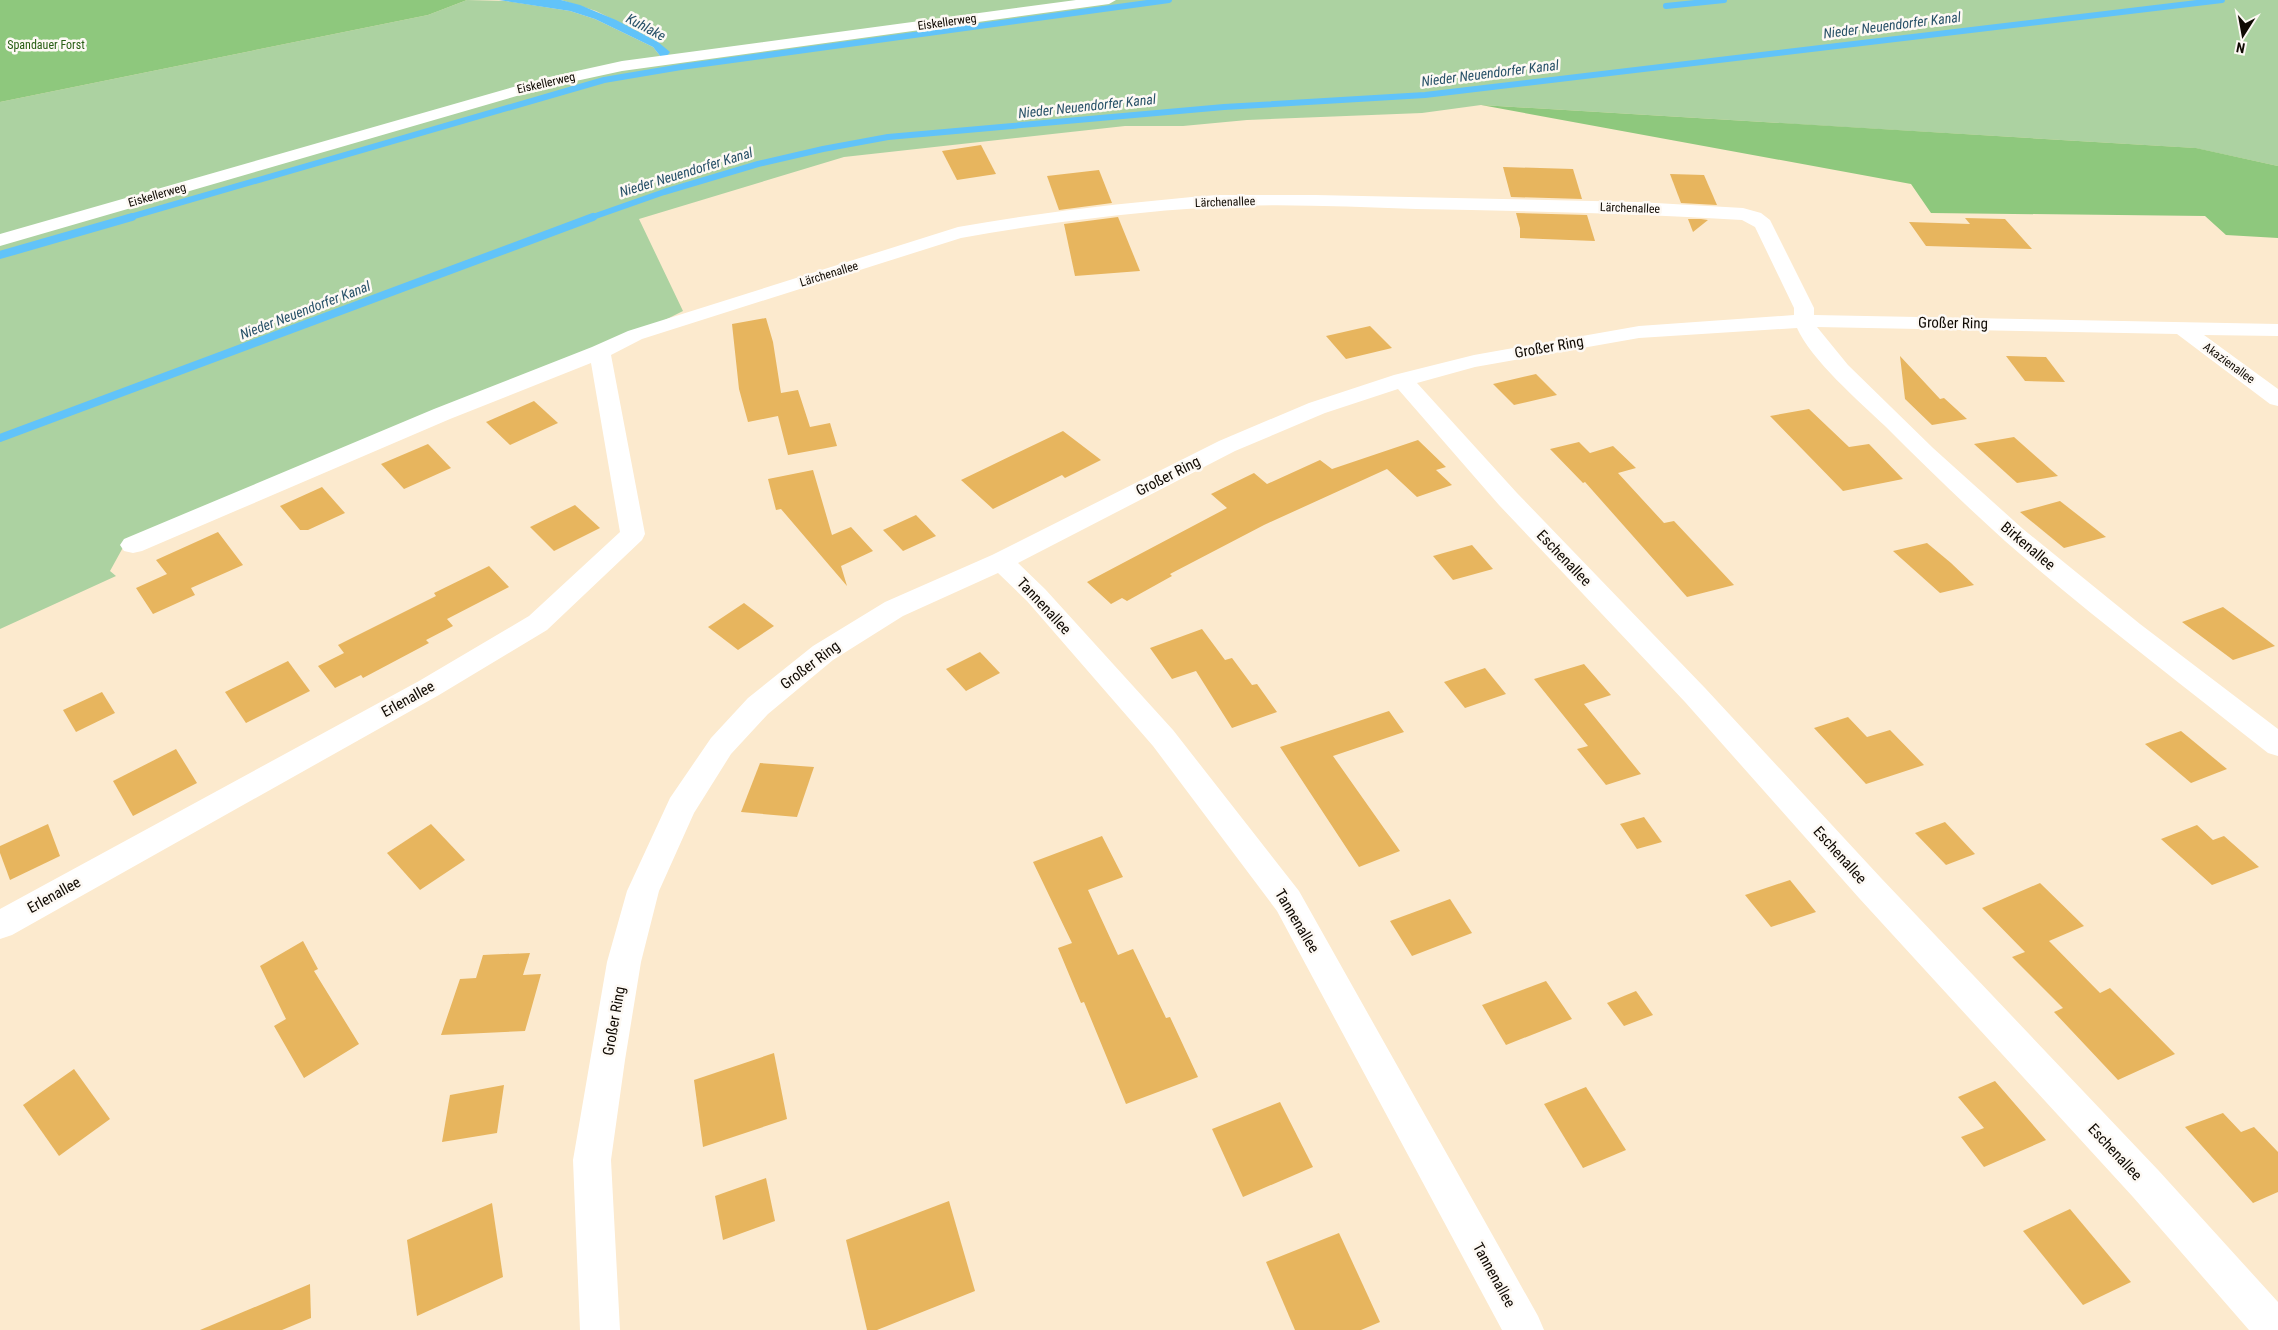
<svg xmlns="http://www.w3.org/2000/svg" width="2278" height="1330" viewBox="0 0 2278 1330" font-family="'Roboto Condensed',sans-serif">
  <style>
    .green { fill: #acd2a1 }
    .forest { fill: #8ec87d }
    .water { fill: #61c3f9 }
    .lines { fill: none; stroke-linecap: round; stroke-linejoin: round }
    .stream-far1 { stroke: #61c3f9; stroke-width: 6 }
    .stream { stroke: #61c3f9; stroke-width: 8 }
    .building { fill: #e7b55e }
    .minor { fill: #fff; fill-rule: evenodd }
    .labels { text-anchor: middle; stroke-width: 5; stroke-linejoin: round; paint-order: stroke }
    .far-street-label { font-size: 12px; fill: #100a03; stroke: #fdf9f4 }
    .far-park-label { font-size: 12px; fill: #275d13; stroke: #fdf9f4 }
    .far-water-label { font-size: 14px; font-style: italic; fill: #285168; stroke: #fdf9f4 }
    .street-label { font-size: 15px; fill: #100a03; stroke: #fdf9f4 }
  </style>
  <rect width="100%" height="100%" fill="#fceace"/>
  <path class="green" d="M467,0L506,1L570,11L595,19L653,47L661,57L658,42L596,11L561,0H2278V166L2195,148L1481,105L1422,113L1247,120L1183,126H1125L844,157L639,219L683,311L635,335L126,542L110,571L116,576L0,629V102L428,15Z"/>
  <g class="forest">
    <path d="M0,0H467L428,15L0,102Z"/>
    <path d="M1481,105L2196,148L2278,166V238L2226,235L2205,216L1931,213L1911,184Z"/>
  </g>
  <path class="water" d="M499,0H561L580,5L616,20L658,42L670,52L667,56L661,57L653,47L595,19L570,11Z"/>
  <g class="lines">
    <g class="stream-far1">
      <path d="M1666,6L1724,0"/>
      <path d="M127,218L604,80L681,67L1169,0"/>
      <path d="M590,218L664,192L758,164L823,149L888,137L1224,107L1425,95L2222,0"/>
    </g>
    <g class="stream">
      <path d="M0,255L132,217"/>
      <path d="M0,438L593,217"/>
    </g>
  </g>
  <g class="building">
    <path d="M981,145L996,174L957,180L942,151Z"/>
    <path d="M1503,167L1573,169L1582,199L1511,197Z"/>
    <path d="M1099,170L1112,203L1059,210L1047,176Z"/>
    <path d="M1670,174L1704,175L1717,205L1681,203Z"/>
    <path d="M1516,213L1587,215L1595,241L1520,238V228Z"/>
    <path d="M1118,217L1140,271L1075,276L1064,224Z"/>
    <path d="M1965,218L2005,219L2032,249L1926,246L1909,222L1970,224Z"/>
    <path d="M1688,219H1701L1708,220L1693,232Z"/>
    <path d="M766,318L773,342L781,393L798,390L810,427L830,423L837,446L788,455L778,416L748,422L739,389L732,324Z"/>
    <path d="M1370,326L1392,348L1346,359L1326,336Z"/>
    <path d="M1900,356L1940,399L1944,398L1967,419L1932,425L1905,399Z"/>
    <path d="M2006,356L2046,357L2065,382L2025,381Z"/>
    <path d="M1536,374L1557,395L1514,405L1493,384Z"/>
    <path d="M534,401L558,423L510,445L486,422Z"/>
    <path d="M1809,409L1849,447L1869,444L1903,479L1843,491L1770,416Z"/>
    <path d="M1063,431L1101,460L1065,478L1062,475L993,509L961,480Z"/>
    <path d="M2014,437L2058,476L2017,483L1974,444Z"/>
    <path d="M1418,440L1446,467L1436,470L1452,485L1417,497L1387,469L1264,525L1170,574L1172,576L1127,601L1122,598L1111,604L1087,582L1227,508L1211,494L1254,473L1267,484L1320,460L1332,469Z"/>
    <path d="M1579,442L1590,453L1613,446L1636,468L1618,473L1664,523L1674,521L1734,585L1687,597L1585,482L1583,483L1550,449Z"/>
    <path d="M428,444L451,468L404,489L381,464Z"/>
    <path d="M813,470L832,535L851,527L873,551L841,566L847,586L781,509L776,510L768,479Z"/>
    <path d="M322,487L345,513L308,530H300L280,506Z"/>
    <path d="M2060,501L2106,537L2064,548L2020,512Z"/>
    <path d="M575,505L600,528L554,551L530,527Z"/>
    <path d="M916,515L936,536L903,551L883,530Z"/>
    <path d="M218,532L243,565L191,588L195,595L153,614L136,588L167,574L156,560Z"/>
    <path d="M1927,543L1951,563L1974,585L1940,593L1893,551Z"/>
    <path d="M1472,545L1493,569L1453,580L1433,556Z"/>
    <path d="M489,566L509,587L447,619L453,626L426,640L429,643L363,678L361,675L335,688L318,666L344,653L338,645L436,596L434,593Z"/>
    <path d="M744,603L774,626L738,650L708,627Z"/>
    <path d="M2223,607L2275,646L2233,660L2182,622Z"/>
    <path d="M1202,629L1225,660L1232,658L1252,685L1257,684L1277,712L1232,728L1196,671L1172,679L1150,648Z"/>
    <path d="M980,652L1000,673L966,691L946,669Z"/>
    <path d="M288,661L310,691L246,723L225,692Z"/>
    <path d="M1584,664L1611,695L1584,704L1641,774L1606,785L1577,749L1588,746L1534,679Z"/>
    <path d="M1485,668L1506,694L1465,708L1444,682Z"/>
    <path d="M102,692L115,713L76,732L63,710Z"/>
    <path d="M1389,711L1404,732L1333,756L1400,851L1359,867L1280,747Z"/>
    <path d="M1848,717L1867,737L1890,730L1924,765L1866,784L1814,728Z"/>
    <path d="M2181,731L2227,769L2191,783L2145,744Z"/>
    <path d="M176,749L197,783L133,816L113,781Z"/>
    <path d="M760,763L814,767L797,817L741,812Z"/>
    <path d="M1644,817L1662,842L1637,849L1620,824Z"/>
    <path d="M1945,822L1975,854L1946,865L1915,833Z"/>
    <path d="M48,824L60,856L10,880L0,853V846Z"/>
    <path d="M431,824L465,860L420,890L387,853Z"/>
    <path d="M2197,825L2213,840L2224,836L2259,867L2212,885L2161,839Z"/>
    <path d="M1102,836L1123,877L1088,890L1118,955L1133,949L1166,1018L1170,1017L1198,1077L1126,1104L1084,1002L1081,1003L1058,948L1072,943L1033,862Z"/>
    <path d="M1790,880L1816,912L1771,927L1745,895Z"/>
    <path d="M2040,883L2084,926L2049,941L2100,993L2110,988L2175,1054L2118,1080L2054,1012L2063,1008L2012,957L2025,952L1982,908Z"/>
    <path d="M1450,899L1472,933L1412,956L1390,921Z"/>
    <path d="M303,941L318,969L314,971L359,1044L304,1078L274,1026L286,1019L260,966Z"/>
    <path d="M530,953L523,975L541,974L525,1031L441,1035L460,979L476,978L483,955Z"/>
    <path d="M1546,981L1572,1019L1506,1045L1482,1005Z"/>
    <path d="M1636,991L1653,1015L1624,1026L1607,1003Z"/>
    <path d="M774,1053L787,1119L703,1147L694,1080Z"/>
    <path d="M74,1069L110,1119L59,1156L23,1105Z"/>
    <path d="M1995,1081L2046,1140L1984,1167L1961,1137L1984,1128L1958,1097Z"/>
    <path d="M504,1085L497,1133L442,1142L450,1095Z"/>
    <path d="M1586,1087L1626,1150L1583,1168L1544,1104Z"/>
    <path d="M1280,1102L1313,1167L1243,1197L1212,1129Z"/>
    <path d="M2223,1113L2241,1132L2254,1127L2278,1152V1192L2253,1203L2185,1127Z"/>
    <path d="M766,1178L775,1221L723,1240L715,1196Z"/>
    <path d="M949,1201L975,1291L877,1330H867L846,1240Z"/>
    <path d="M492,1203L503,1277L417,1316L407,1240Z"/>
    <path d="M2070,1209L2131,1282L2083,1305L2023,1231Z"/>
    <path d="M1339,1233L1380,1322L1361,1330H1295L1266,1262Z"/>
    <path d="M310,1284L311,1318L282,1330H200Z"/>
  </g>
  <g class="lines">
    <g class="minor">
      <path d="M1076,0H1116L1109,4L622,71L548,87L0,246V234L545,78L622,61Z"/>
      <path d="M1217,195H1315L1638,202L1743,208L1761,213L1770,220L1814,308V315L2278,324V336L2204,335L2278,389V406L2270,404L2177,334L1817,327L1848,365L1933,448L2023,529L2140,624L2278,729V756L2268,753C2180,683 2090,615 2005,541C1964,504 1924,465 1885,426C1859,401 1811,360 1797,328L1639,338L1475,367L1417,383L1517,493L1705,688L1881,878L2159,1171L2278,1302V1330H2249L2133,1197L1859,898L1685,702L1499,505L1398,389L1325,413L1235,451L1018,563L1045,589L1173,730L1299,891L1538,1316L1544,1330H1502L1277,911L1153,746L1027,601L998,573L903,616L833,660L768,714L731,754L694,813L659,891L641,962L625,1060L611,1160L620,1330H580L573,1160L607,962L627,891L670,798L711,738L748,698L813,646L885,602L992,555L1219,441L1309,403L1394,375L1474,355L1639,326L1794,315V308L1755,227L1742,220C1633,213 1525,211 1416,209C1349,207 1282,203 1215,207C1131,212 1045,223 961,238L642,339L611,355L645,534L642,540L547,630L439,695L12,935L0,939V909L419,681L529,616L620,532L591,363L450,419L142,551L133,553L124,551L120,545L124,539L434,409L592,347L628,331L958,227C1043,212 1130,202 1217,195Z"/>
    </g>
  </g>
  <g class="labels">
    <g class="far-street-label">
      <text transform="translate(947 22) rotate(-8)" y="4">Eiskellerweg</text>
      <text transform="translate(546 83) rotate(-13)" y="4">Eiskellerweg</text>
      <text transform="translate(157 195) rotate(-16)" y="4">Eiskellerweg</text>
      <text transform="translate(1225 202) rotate(-2)" y="4">Lärchenallee</text>
      <text transform="translate(1630 208) rotate(2)" y="4">Lärchenallee</text>
      <text transform="translate(829 274) rotate(-17)" y="4">Lärchenallee</text>
      <text transform="translate(2229 363) rotate(36)" y="4">Akazienallee</text>
    </g>
    <g class="far-park-label">
      <text x="46" y="49">Spandauer Forst</text>
    </g>
    <g class="far-water-label">
      <text transform="translate(1892 25) rotate(-7)" y="5">Nieder Neuendorfer Kanal</text>
      <text transform="translate(646 27) rotate(28)" y="5">Kuhlake</text>
      <text transform="translate(1490 73) rotate(-7)" y="5">Nieder Neuendorfer Kanal</text>
      <text transform="translate(1087 106) rotate(-6)" y="5">Nieder Neuendorfer Kanal</text>
      <text transform="translate(686 172) rotate(-17)" y="5">Nieder Neuendorfer Kanal</text>
      <text transform="translate(305 310) rotate(-21)" y="5">Nieder Neuendorfer Kanal</text>
    </g>
    <g class="street-label">
      <text transform="translate(1953 323) rotate(1)" y="5">Großer Ring</text>
      <text transform="translate(1549 347) rotate(-10)" y="5">Großer Ring</text>
      <text transform="translate(1168 476) rotate(-27)" y="5">Großer Ring</text>
      <text transform="translate(2028 546) rotate(40)" y="5">Birkenallee</text>
      <text transform="translate(1564 558) rotate(46)" y="5">Eschenallee</text>
      <text transform="translate(1044 606) rotate(47)" y="5">Tannenallee</text>
      <text transform="translate(810 665) rotate(-37)" y="5">Großer Ring</text>
      <text transform="translate(408 699) rotate(-29)" y="5">Erlenallee</text>
      <text transform="translate(1840 855) rotate(48)" y="5">Eschenallee</text>
      <text transform="translate(54 895) rotate(-29)" y="5">Erlenallee</text>
      <text transform="translate(1297 921) rotate(59)" y="5">Tannenallee</text>
      <text transform="translate(614 1021) rotate(-80)" y="5">Großer Ring</text>
      <text transform="translate(2115 1152) rotate(47)" y="5">Eschenallee</text>
      <text transform="translate(1494 1275) rotate(61)" y="5">Tannenallee</text>
    </g>
  </g>
  <g transform="translate(2243 35) rotate(191)" stroke="#fdf9f4" stroke-width="4" paint-order="stroke">
  <path d="M0-4L9 19L0 12L-9 19Z" fill="#100a03"/>
  <text y="-8" font-size="14" font-weight="bold" text-anchor="middle" fill="#100a03">N</text>
  </g>
</svg>
